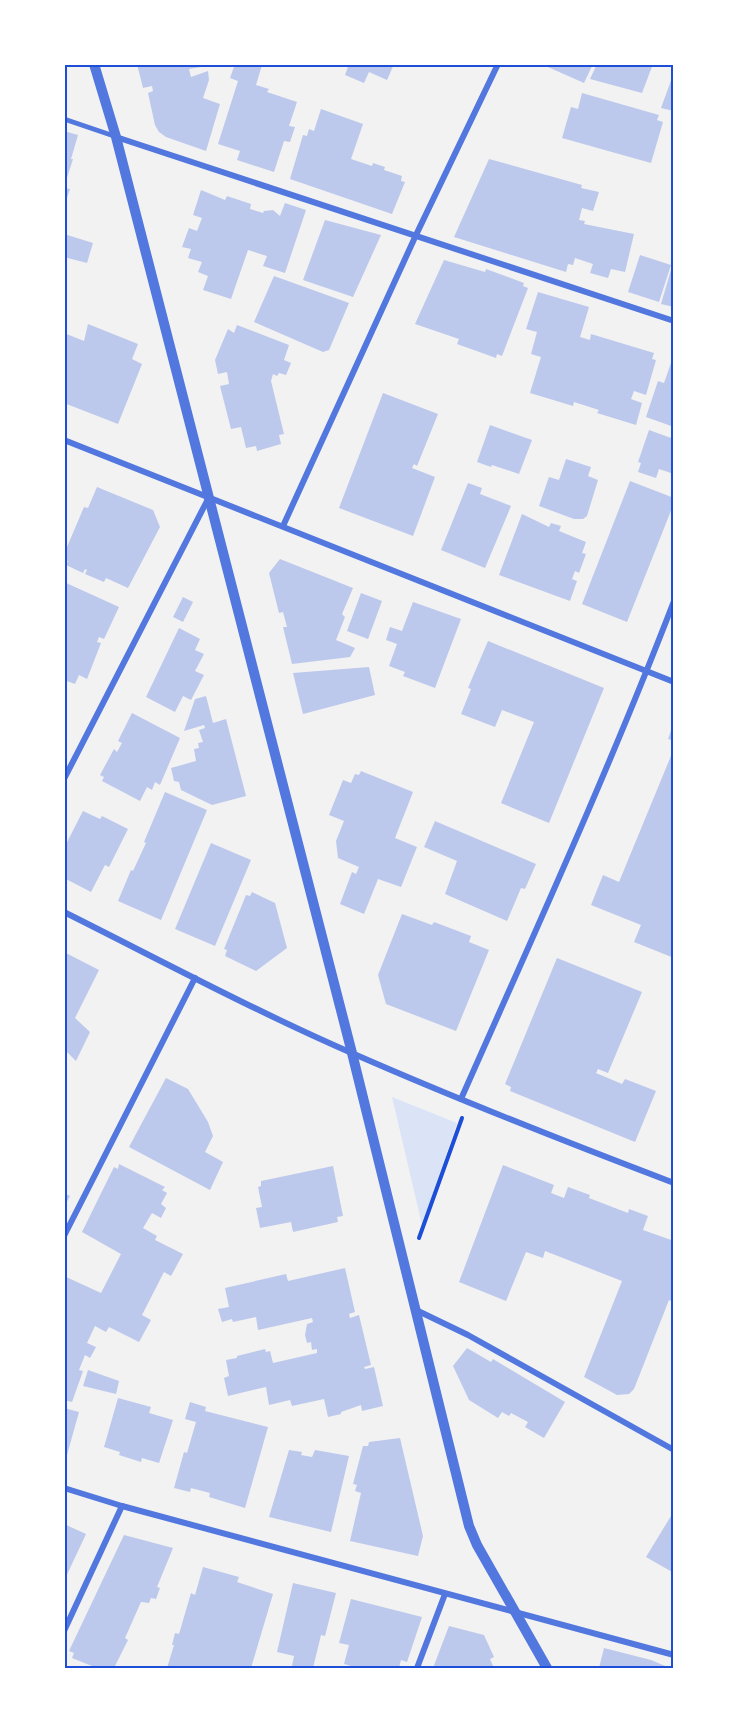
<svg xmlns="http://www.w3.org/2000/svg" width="738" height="1733" viewBox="0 0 738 1733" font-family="'Open Sans',sans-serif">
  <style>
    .green { fill: #dbe4f7 }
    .building { fill: #bdc9ec }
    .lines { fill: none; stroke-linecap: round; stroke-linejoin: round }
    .path { stroke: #1d4ed8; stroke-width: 4 }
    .pedestrian { stroke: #5277de; stroke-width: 5 }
    .minor { stroke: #5277de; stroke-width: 6 }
    .tertiary { stroke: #5277de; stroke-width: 10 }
    .neatline { fill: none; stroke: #1d4ed8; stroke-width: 2 }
  </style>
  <rect width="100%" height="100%" fill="#f2f2f2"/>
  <path class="green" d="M392,1097L457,1123L422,1225Z"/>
  <g class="building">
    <path d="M137,64H200L201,67L189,69L191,77L208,71L209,80L203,98L220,104L206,151L166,137L159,132L155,125L148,93L153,91L152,86L143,88Z"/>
    <path d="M235,64L262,65L256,85L269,89L267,92L297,102L289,126L295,127L290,142L284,141L274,172L237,160L240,151L218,144L238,81L230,78Z"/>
    <path d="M349,64H394L387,80L369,72L364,83L345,75Z"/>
    <path d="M541,64H593L584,83Z"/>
    <path d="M597,64H653L642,93L590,79Z"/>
    <path d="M673,75H674V111L661,108Z"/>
    <path d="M582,93L659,115L657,120L663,122L651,163L562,138L571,107L578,109Z"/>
    <path d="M321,109L363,124L351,159L372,166L373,163L385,167L384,170L402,176L401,181L405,182L392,214L290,179L303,135L307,136L309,129L314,131Z"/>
    <path d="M64,131L78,135L71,159H73L65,184Z"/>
    <path d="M489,159L582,185L581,188L599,192L593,211L582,208L579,220L585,221L584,224L634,234L625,272L611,269L608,278L590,273L593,264L575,258L573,265L568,264L566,272L454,237Z"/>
    <path d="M64,188L70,189L65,204H64Z"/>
    <path d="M201,190L225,200L227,196L251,204L250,209L263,213L264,211L273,210L280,216L285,203L306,210L285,273L263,266L267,256L248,250L231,299L203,290L208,276L198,272L202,262L188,258L191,249L182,247L189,228L197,231L202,218L193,215Z"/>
    <path d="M325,220L381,235L353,297L303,280Z"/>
    <path d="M64,234L93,243L87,263L64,257Z"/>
    <path d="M640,255L671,265L659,302L628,292Z"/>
    <path d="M444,260L485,272L486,269L524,283L523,286L528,288L502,356L497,354L496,358L457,344L459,339L415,324Z"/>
    <path d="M673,263H674V307L661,304Z"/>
    <path d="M274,276L349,303L329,350L323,352L254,322Z"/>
    <path d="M538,292L589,307L580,337L590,340L591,334L654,353L652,359L656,360L646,395L634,391L631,399L642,403L636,425L597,413L599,410L574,402L573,406L530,393L541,357L531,354L537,332L526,329Z"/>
    <path d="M88,324L138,344L132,359L142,364L118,424L64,403V333L84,341Z"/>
    <path d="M237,325L289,345L284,360L291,363L286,375L279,373L277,376L273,374L271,381L284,434L279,435L281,444L257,451L256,446L246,448L241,427L231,429L220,386L229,384L227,372L218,374L215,360L228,329L234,333Z"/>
    <path d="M673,357H674V427L646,417L658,381L664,383Z"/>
    <path d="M383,393L438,414L417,466L414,464L412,468L435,477L413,536L339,508Z"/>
    <path d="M490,425L532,440L519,474L492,465L491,467L477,462Z"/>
    <path d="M649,430L674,439V474L659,469L656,478L638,472L641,463L638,462Z"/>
    <path d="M566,459L591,467L588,476L598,480L587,516L583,519H574L539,506L549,477L559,480Z"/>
    <path d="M630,481L674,498V503L627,622L582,604Z"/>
    <path d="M468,483L482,488L480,494L511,506L485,568L441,550Z"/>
    <path d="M97,487L153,510L160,527L128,588L106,578L104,582L85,574L87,570L85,569L83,573L66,565L68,561L64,560V554L84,507L88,508Z"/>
    <path d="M522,514L549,527L551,523L561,526L559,531L586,542L582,553L586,554L579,573L575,571L572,579L577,581L570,601L499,575Z"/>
    <path d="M280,559L353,588L342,614L345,617L336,640L355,648L350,657L292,664L283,627H287L283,612L279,613L269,573Z"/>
    <path d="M64,582L119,607L104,639L99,637L97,642L101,643L87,679L79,675L75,684L64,680Z"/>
    <path d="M361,593L382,601L368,639L347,631Z"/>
    <path d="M183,597L193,602L183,622L173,617Z"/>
    <path d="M413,602L461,619L435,688L403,676L405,672L389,666L397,644L386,640L390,627L402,631Z"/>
    <path d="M179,628L200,639L195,650L204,654L195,671L204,675L191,700L183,696L175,712L146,697Z"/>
    <path d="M488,641L604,688L549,823L501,803L534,722L502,710L495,727L461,714L471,689L468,688Z"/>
    <path d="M369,667L375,695L303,714L293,673Z"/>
    <path d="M206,696L213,723L226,719L246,796L212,805L181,790L179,782L174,781L171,768L196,761L194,749L199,748L198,743L203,742L199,730L205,728L204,725L184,731L195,699Z"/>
    <path d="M132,713L180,738L160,785L155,782L152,790L147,787L140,801L102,781L104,777L100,775L114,749L117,752L122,743L118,741Z"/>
    <path d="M673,725H674V741L668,739Z"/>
    <path d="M673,751H674V958L634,942L641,925L591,905L603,875L619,882Z"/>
    <path d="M361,771L413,792L395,838L417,847L401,887L378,879L364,914L340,904L352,872L356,874L359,867L338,858L336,841L344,821L329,815L343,780L351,783L355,774L359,775Z"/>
    <path d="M165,792L207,810L161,920L118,901L131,870L133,871L146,843L144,842Z"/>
    <path d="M83,811L100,819L102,816L128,829L109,867L105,865L91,892L64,878V848Z"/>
    <path d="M435,821L536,864L525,889L521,888L507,921L445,894L457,861L424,847Z"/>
    <path d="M211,843L251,860L215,946L175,929Z"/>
    <path d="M252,892L275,903L287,948L256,971L225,956L227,950L224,949L246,895L250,896Z"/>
    <path d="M402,914L432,925L434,922L471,936L469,942L489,950L456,1031L386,1004L378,975Z"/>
    <path d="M64,952L99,970L75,1018L90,1032L76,1061L64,1049Z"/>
    <path d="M557,958L642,992L608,1073L598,1069L596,1073L622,1084L625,1079L656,1091L635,1142L510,1091L511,1087L505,1084Z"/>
    <path d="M166,1078L188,1089L208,1122L213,1136L205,1152L223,1162L210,1190L129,1147Z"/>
    <path d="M119,1164L165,1187L162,1190L167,1193L161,1204L166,1208L161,1218L152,1213L143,1228L157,1236L155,1240L183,1254L171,1276L164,1272L142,1315L151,1320L139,1342L109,1327L106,1332L95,1326L87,1343L96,1347L90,1358L85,1355L79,1370L83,1371L72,1402L64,1400V1276L101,1293L121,1254L82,1232L114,1167L118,1169Z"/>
    <path d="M503,1165L554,1185L551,1193L564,1198L568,1187L590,1195L589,1198L628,1213L629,1209L648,1216L643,1230L674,1241V1302L669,1300L634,1389L629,1394L617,1395L584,1377L622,1281L545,1251L543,1258L526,1252L506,1301L459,1282Z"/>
    <path d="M333,1166L343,1216L337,1217L338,1222L293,1232L291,1222L260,1228L256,1208L262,1207L258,1187L261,1186V1181Z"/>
    <path d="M64,1193L70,1196L64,1207Z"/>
    <path d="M345,1268L355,1312L349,1314L350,1318L359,1315L371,1365L364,1367L365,1369L374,1367L383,1406L362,1411L361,1405L341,1412V1414L328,1417L324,1399L292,1406L290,1400L269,1405L266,1387L228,1396L224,1378L229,1376L226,1360L237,1358V1356L265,1349L266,1352L270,1351L273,1363L317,1353V1349L312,1350L311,1342L307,1343L305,1335L307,1324L313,1322L312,1318L258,1330L256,1317L233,1322L232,1319L222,1322L218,1309L229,1307L225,1288L286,1274L288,1281Z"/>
    <path d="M467,1348L491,1362L493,1359L565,1402L544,1438L525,1427L528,1422L511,1413L509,1416L502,1412L498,1418L469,1400L453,1366Z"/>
    <path d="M88,1370L119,1381L116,1394L83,1386Z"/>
    <path d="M118,1398L151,1407L149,1413L173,1420L159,1463L142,1458L141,1462L119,1455L120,1452L104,1447Z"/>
    <path d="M190,1402L206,1407L205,1411L268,1427L245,1508L209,1497L210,1493L191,1488L190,1492L174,1488L184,1452L187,1453L196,1422L185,1419Z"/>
    <path d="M64,1408L79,1412L67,1455L64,1454Z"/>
    <path d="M400,1438L423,1536L418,1556L350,1541L361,1493L355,1491L357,1485L353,1484L363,1446H368L369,1442Z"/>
    <path d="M289,1450L302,1452L301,1455L312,1457L315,1450L349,1456L331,1532L269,1517Z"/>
    <path d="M674,1511V1573L646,1557Z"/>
    <path d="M64,1524L86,1534L64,1581Z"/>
    <path d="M124,1535L173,1548L157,1587L160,1588L156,1599L151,1598L149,1603L141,1602L125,1638L128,1640L114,1668L109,1667L108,1668H97L72,1658L74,1653L69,1651Z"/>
    <path d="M203,1567L239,1577L237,1582L273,1594L251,1668H167L174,1645H172L175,1633L179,1634L191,1593L195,1595Z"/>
    <path d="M293,1583L336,1593L325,1636L321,1635L313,1668L292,1666L294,1656L277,1652Z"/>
    <path d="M351,1599L422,1617L407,1662L401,1660L399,1668H351V1666L344,1664L349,1645L339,1643Z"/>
    <path d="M449,1626L484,1635L494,1657L490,1659L494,1668H433Z"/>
    <path d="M604,1648L651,1660L670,1668H599Z"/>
  </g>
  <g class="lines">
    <path class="path" d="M419,1238L462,1118"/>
    <path class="pedestrian" d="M64,119L114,136"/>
    <g class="minor">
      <path d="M116,137L674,321"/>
      <path d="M64,440L674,682"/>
      <path d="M283,526L416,235L498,64"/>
      <path d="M64,779L208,499"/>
      <path d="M64,912C160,960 255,1011 354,1054C459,1100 566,1142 674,1183"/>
      <path d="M461,1099C534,934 609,770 674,601"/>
      <path d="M64,1236L195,978"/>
      <path d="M416,1310L468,1335L674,1450"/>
      <path d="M64,1488L122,1506L674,1655"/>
      <path d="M64,1631L122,1506"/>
      <path d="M417,1668L445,1594"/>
    </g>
    <path class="tertiary" d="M94,64L116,137L352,1053L469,1526L477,1545L547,1668"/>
  </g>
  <rect width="738" height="1733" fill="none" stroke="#ffffff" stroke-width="132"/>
  <rect x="66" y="66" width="606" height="1601" class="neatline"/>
</svg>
